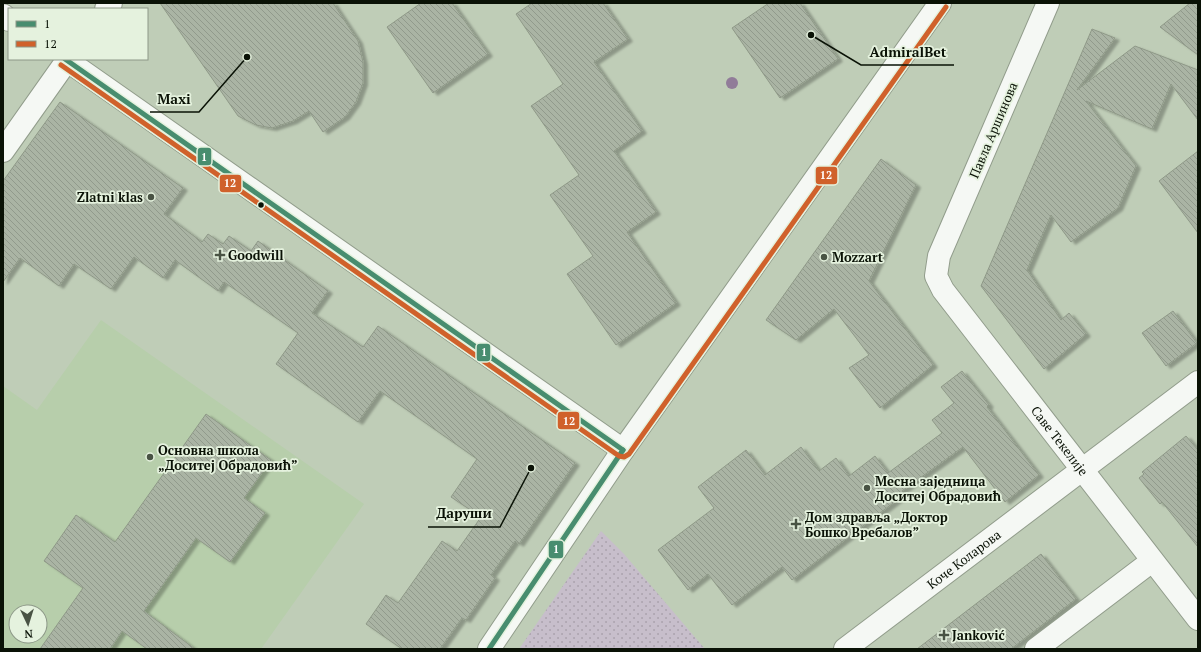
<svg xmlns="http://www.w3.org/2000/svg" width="1201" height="652" viewBox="0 0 1201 652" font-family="'PT Serif',serif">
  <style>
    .built { fill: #b7ceab; fill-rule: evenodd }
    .park { fill: url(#park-dots) }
    .building { fill: url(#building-back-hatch); stroke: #8f9988; filter: url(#shadow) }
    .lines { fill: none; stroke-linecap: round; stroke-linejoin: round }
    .minor-casing { stroke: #919c8b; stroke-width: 24 }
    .minor { stroke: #f5f8f4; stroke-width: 22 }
    .bus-1-casing { stroke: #e5f2de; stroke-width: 8 }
    .bus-2-casing { stroke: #e5f2de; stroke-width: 8 }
    .bus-1 { stroke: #488d6f; stroke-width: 5 }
    .bus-2 { stroke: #d0612b; stroke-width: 5 }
    .tree { fill: #917c99 }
    .poi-dot { fill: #495344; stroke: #e5f2de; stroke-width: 1.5 }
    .bus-dot { fill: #0a1206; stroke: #e5f2de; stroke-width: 1.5 }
    .labels { text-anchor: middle; stroke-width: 3.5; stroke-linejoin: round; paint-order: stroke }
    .street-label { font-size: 13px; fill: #0a1206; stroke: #e5f2de }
    .poi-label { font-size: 13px; font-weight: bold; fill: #0a1206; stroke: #e5f2de; text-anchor: start }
    .leader { fill: none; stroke: #0a1206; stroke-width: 1.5 }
    .callout-dot { fill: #0a1206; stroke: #e5f2de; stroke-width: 1.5 }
    .callout-label { font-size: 14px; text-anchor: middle; font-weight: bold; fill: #0a1206; stroke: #e5f2de; stroke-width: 3.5; stroke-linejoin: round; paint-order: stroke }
    .line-badge { stroke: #e5f2de; stroke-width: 1.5 }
    .badge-label { font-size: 11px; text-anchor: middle; font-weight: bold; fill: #fff }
  </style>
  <defs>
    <pattern id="park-dots" width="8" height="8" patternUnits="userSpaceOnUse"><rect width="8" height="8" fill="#c7becb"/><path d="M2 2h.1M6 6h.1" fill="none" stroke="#aaa2ad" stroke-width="1.8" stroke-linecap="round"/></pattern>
    <pattern id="building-back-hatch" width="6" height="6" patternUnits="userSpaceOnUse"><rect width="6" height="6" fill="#aab4a4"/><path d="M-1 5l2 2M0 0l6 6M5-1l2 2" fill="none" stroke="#919a8c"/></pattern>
    <filter id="shadow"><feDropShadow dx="4.5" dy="2.5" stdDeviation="1" flood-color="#0004"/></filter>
  </defs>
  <rect width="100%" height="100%" fill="#bfcdb7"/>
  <path class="built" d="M101,320L364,504L261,649H3V386L37,410ZM16,612H40V636H16Z"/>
  <path class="park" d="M601,531L624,554L705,649H519Z"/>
  <g class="building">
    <path d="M160,3H333L358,41L363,62V83L356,102L345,117L323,132L309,111L293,121L272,128L256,125L238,116Z"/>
    <path d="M421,3H452L488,54L433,93L387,27Z"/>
    <path d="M532,3H603L628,39L594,62L642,131L614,151L656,212L627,232L676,303L616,345L567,274L593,256L550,195L579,175L531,106L563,84L516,14Z"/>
    <path d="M769,3H800L838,59L780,98L732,28Z"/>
    <path d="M1190,3H1198V55L1160,27Z"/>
    <path d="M1092,29L1115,38L1077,90L1135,46L1198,70V120L1171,84L1152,129L1086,101L1136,166L1118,208L1071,242L1051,215L1027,270L1061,320L1069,313L1086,334L1044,369L981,286Z"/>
    <path d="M60,102L183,188L164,214L202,242L208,234L223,244L229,236L251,251L258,241L328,291L312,313L363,347L378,326L575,463L519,544L515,541L491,575L495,578L466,620L462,618L440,649H402L366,624L386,595L398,603L442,541L457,551L481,517L451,497L477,459L380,391L358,422L276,364L298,333L224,282L218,291L175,260L163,278L134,257L111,289L74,264L59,286L20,258L3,282V181Z"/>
    <path d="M1198,151V233L1159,181Z"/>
    <path d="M881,159L916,185L869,281L933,365L880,408L849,368L869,355L834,309L796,340L766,320Z"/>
    <path d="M1173,311L1197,343L1166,366L1142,333Z"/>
    <path d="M962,371L989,405L987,407L1039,475L1005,502L963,447L902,491L905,494L792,580L782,567L732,605L708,574L688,590L658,550L714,508L698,487L746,450L765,475L801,447L819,471L836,458L849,476L875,456L888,473L942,433L932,420L954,403L941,387Z"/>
    <path d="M206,414L271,460L244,498L265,513L230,562L196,538L144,611L195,649H147L122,631L110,649H40L83,588L44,561L76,515L115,542Z"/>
    <path d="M1186,436L1198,450V547L1162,502L1160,504L1139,478L1144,474L1142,472Z"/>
    <path d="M1041,554L1076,599L1011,649H917Z"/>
  </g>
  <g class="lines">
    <g class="minor-casing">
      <g id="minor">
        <path id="s1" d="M1048,3L939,256L936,276L943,290L1198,619"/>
        <path d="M106,9L111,3"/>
        <path d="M3,15L9,20"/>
        <path d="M65,59L623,450"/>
        <path d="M3,151L68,59"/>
        <path d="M489,649L623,450L940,3"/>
        <path id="s2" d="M845,649L1198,382"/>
        <path d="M1036,649L1152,561"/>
      </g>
    </g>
    <use href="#minor" class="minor"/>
    <g class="bus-1-casing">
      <g id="bus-1">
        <path d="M65,59L623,450"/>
        <path d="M489,649L623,450"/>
      </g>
    </g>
    <g class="bus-2-casing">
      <path id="bus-2" d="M61,65L619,456L624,457L629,454L946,7"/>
    </g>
    <use href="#bus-1" class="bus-1"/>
    <use href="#bus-2" class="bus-2"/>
  </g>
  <circle class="tree" cx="732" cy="83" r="6"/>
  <g class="poi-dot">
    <circle cx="151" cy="197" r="4"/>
    <path d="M218 249h4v4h4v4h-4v4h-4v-4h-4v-4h4z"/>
    <circle cx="824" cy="257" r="4"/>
    <circle cx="150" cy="457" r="4"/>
    <circle cx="867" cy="488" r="4"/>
    <path d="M794 518h4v4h4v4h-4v4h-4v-4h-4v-4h4z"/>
    <path d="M942 629h4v4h4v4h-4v4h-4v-4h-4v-4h4z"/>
  </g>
  <circle class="bus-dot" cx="261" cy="205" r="3.5"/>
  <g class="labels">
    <g class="street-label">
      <text transform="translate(993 130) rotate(-67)" y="5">Павла Аршинова</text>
      <text dy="5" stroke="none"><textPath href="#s1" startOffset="502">Саве Текелије</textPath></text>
      <text dy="5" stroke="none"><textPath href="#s2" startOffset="149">Коче Коларова</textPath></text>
    </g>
    <g class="poi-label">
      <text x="143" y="202" text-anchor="end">Zlatni klas</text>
      <text x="228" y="260">Goodwill</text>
      <text x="832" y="262">Mozzart</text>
      <text x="158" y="455">Основна школа<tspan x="158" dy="15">„Доситеј Обрадовић”</tspan></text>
      <text x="875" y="486">Месна заједница<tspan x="875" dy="15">Доситеј Обрадовић</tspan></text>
      <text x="805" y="522">Дом здравља „Доктор<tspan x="805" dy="15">Бошко Вребалов”</tspan></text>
      <text x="952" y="640">Janković</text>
    </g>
  </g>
  <path class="leader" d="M811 35L861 65H954M247 57L199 112H150M531 468L500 527H428"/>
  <g class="callout-dot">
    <circle cx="811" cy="35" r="4"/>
    <circle cx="247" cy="57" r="4"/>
    <circle cx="531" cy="468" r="4"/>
  </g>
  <g class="callout-label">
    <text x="908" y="57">AdmiralBet</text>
    <text x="174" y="104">Maxi</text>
    <text x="464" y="518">Даруши</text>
  </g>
  <g class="line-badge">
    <rect x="197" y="147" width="15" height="19" rx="4" fill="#488d6f"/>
    <rect x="815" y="166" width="23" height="19" rx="4" fill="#d0612b"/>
    <rect x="219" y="174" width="23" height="19" rx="4" fill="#d0612b"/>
    <rect x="476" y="343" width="15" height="19" rx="4" fill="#488d6f"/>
    <rect x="557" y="411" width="23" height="19" rx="4" fill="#d0612b"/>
    <rect x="548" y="540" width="16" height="19" rx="4" fill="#488d6f"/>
  </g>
  <g class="badge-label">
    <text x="204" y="161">1</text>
    <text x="826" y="179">12</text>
    <text x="230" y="187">12</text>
    <text x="484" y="356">1</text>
    <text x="569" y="425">12</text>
    <text x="556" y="553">1</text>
  </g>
  <rect width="1201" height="652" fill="none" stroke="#0a1206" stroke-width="8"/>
  <rect x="8" y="8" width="140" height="52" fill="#e5f2de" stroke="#8d9888"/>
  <rect x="16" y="21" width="20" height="6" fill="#488d6f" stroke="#8d9888"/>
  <text x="44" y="28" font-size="12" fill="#0a1206">1</text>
  <rect x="16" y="41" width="20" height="6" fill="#d0612b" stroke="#8d9888"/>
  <text x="44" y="48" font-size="12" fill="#0a1206">12</text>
  <g transform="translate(28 624) rotate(176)"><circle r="19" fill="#e5f2de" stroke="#8d9888"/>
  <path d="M0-3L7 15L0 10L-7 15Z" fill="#495344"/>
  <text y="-6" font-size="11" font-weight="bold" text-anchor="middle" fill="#0a1206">N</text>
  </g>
</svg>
